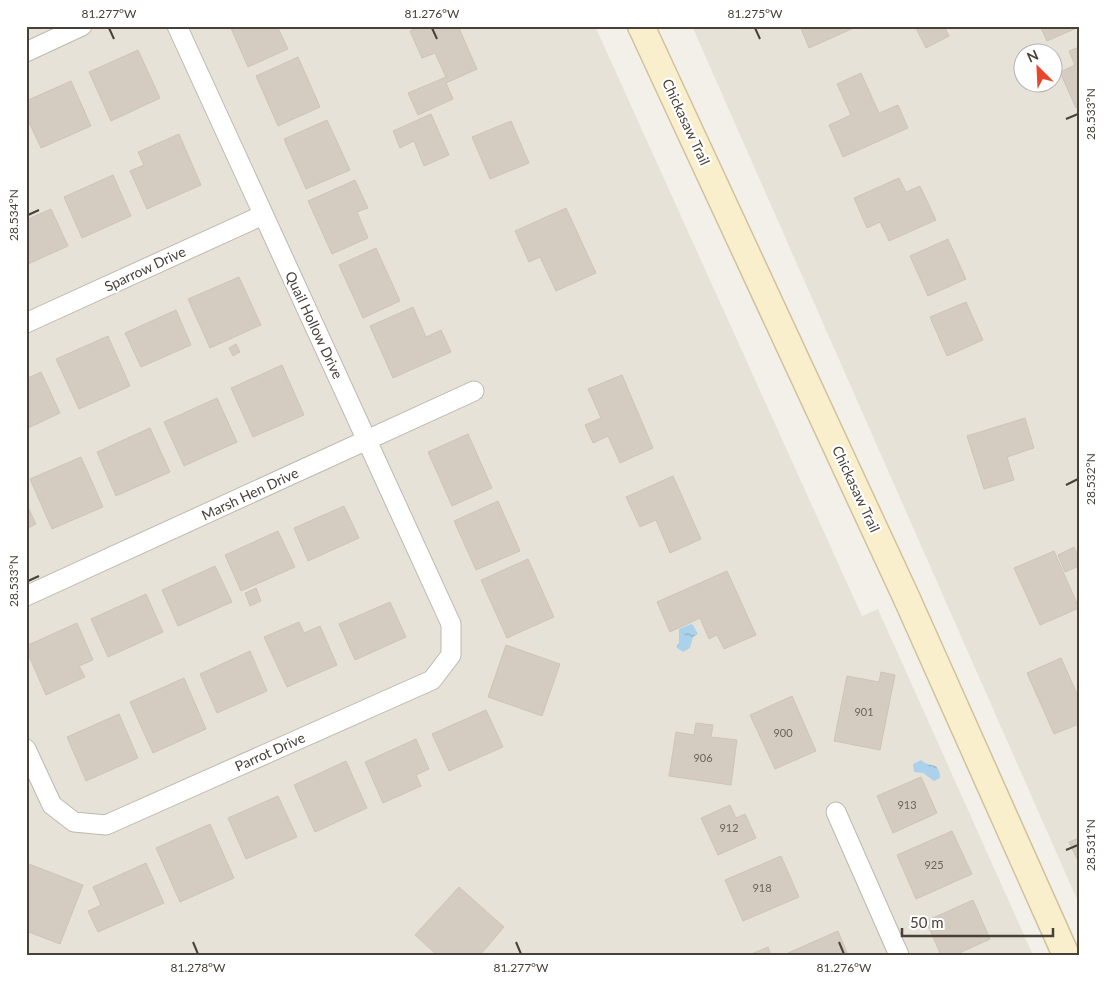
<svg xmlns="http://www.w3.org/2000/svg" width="1105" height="981" viewBox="0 0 1105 981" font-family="Lato,sans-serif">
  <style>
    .residential { fill: #e7e2d8; fill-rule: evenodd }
    .water { fill: url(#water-ripples) }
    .building { fill: #d4ccc0; stroke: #cfc4b4 }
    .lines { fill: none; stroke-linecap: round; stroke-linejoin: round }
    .street-casing { stroke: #beb8ad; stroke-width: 21 }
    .secondary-casing { stroke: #cfc29d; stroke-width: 29 }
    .street { stroke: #fff; stroke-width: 19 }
    .secondary { stroke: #faefcd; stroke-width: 26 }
    .ticks { fill: none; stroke: #474138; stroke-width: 2 }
    .labels { text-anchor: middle; stroke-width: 4.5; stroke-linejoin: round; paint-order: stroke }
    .number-label { font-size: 11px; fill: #6a645a }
    .street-label { font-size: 14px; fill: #474138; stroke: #fff }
    .neatline { fill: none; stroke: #474138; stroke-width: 2 }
    .ticks-label { font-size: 12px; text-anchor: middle; fill: #474138 }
  </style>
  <defs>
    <pattern id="water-ripples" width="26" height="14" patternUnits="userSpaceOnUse" patternTransform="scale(1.25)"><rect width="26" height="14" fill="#abd1eb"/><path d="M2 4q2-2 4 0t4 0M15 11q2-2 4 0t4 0" fill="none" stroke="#8dabbf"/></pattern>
  </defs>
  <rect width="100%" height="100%" fill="#f3f0ea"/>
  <g class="residential">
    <path d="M26,26H595L862,616L878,609L1033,955H26Z"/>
    <path d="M692,26H1079V904ZM1022,52H1052V82H1022Z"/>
  </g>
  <g class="water">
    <path d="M691,624L693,625L698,634L693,637L690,648L683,652L676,647L679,643V629Z"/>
    <path d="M921,760C929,768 940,761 940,778L934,781L923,773L914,772L913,764Z"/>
  </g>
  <g class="building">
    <path d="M230,26H277L288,49L248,67Z"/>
    <path d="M421,26H458L477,69L446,83L453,99L418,115L408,93L446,77L435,53L422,58L410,31Z"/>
    <path d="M800,26H858L809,48Z"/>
    <path d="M920,26H944L949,36L926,48L916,28Z"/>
    <path d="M1040,26H1079V27L1047,41Z"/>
    <path d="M1079,47V106L1076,108L1060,72L1075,65L1069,51Z"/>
    <path d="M138,50L160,98L111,121L89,72Z"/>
    <path d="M298,57L320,107L278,126L256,76Z"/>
    <path d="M861,73L879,113L898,105L908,128L843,157L829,125L851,115L837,84Z"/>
    <path d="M71,81L91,126L41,148L26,116V101Z"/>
    <path d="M431,114L449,155L424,166L414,141L400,148L393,131Z"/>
    <path d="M327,120L350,170L306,189L284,139Z"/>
    <path d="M511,121L529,163L490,179L472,137Z"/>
    <path d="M179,134L201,185L147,209L130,171L144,165L138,152Z"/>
    <path d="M113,175L131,216L82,238L64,197Z"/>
    <path d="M899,178L906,192L920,186L936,220L889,241L880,222L867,228L854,198Z"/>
    <path d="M355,180L368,208L357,212L368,238L332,254L308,201Z"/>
    <path d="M566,208L596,273L556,291L540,257L529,262L515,231Z"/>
    <path d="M51,209L68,246L26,265V220Z"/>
    <path d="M948,239L966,279L928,296L910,256Z"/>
    <path d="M376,248L400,301L363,318L339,265Z"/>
    <path d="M239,277L261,325L210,348L188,299Z"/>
    <path d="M966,302L983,340L947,356L930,317Z"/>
    <path d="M413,307L426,337L441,330L451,352L393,378L370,326Z"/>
    <path d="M176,310L191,345L141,367L125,333Z"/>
    <path d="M108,336L130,386L79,409L56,359Z"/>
    <path d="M236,344L240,352L233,356L229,348Z"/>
    <path d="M282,365L304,415L253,437L231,388Z"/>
    <path d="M41,372L60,413L26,429V379Z"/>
    <path d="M622,375L653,448L620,463L608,436L593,443L585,425L601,418L588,389Z"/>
    <path d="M217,398L237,442L184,466L164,422Z"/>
    <path d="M1025,418L1034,448L1007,457L1014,480L984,489L967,436Z"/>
    <path d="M150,428L170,472L116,496L97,452Z"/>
    <path d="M468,434L492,488L452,506L428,452Z"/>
    <path d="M81,457L103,507L52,529L30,479Z"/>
    <path d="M673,476L701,539L670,553L656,520L640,527L626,497Z"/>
    <path d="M498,501L520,551L476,570L454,521Z"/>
    <path d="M26,503L36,524L26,529Z"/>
    <path d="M344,506L359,538L308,561L294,528Z"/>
    <path d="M278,531L295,567L241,591L225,555Z"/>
    <path d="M1074,547L1079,558V566L1065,572L1058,555Z"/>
    <path d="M1054,551L1079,608L1040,625L1014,568Z"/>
    <path d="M528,559L554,617L507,638L481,580Z"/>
    <path d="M215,566L232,602L178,626L162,590Z"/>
    <path d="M727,571L756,635L724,649L717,635L709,639L700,618L670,632L657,602Z"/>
    <path d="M256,588L261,601L250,606L245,593Z"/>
    <path d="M146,594L163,632L108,657L91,619Z"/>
    <path d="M390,602L406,637L355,660L339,624Z"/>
    <path d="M299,622L304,633L320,626L337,665L287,687L264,637Z"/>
    <path d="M77,623L93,660L79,666L85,677L46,695L26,649V646Z"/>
    <path d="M506,645L560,664L542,716L488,697Z"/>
    <path d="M250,651L267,691L217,713L200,674Z"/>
    <path d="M1061,658L1079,698V724L1054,734L1027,673Z"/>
    <path d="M881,672L895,675L880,750L834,741L847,676L879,682Z"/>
    <path d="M184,678L206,729L153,753L130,702Z"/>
    <path d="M792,696L816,751L775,769L750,715Z"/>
    <path d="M486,710L503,747L449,771L432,734Z"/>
    <path d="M119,714L138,758L86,781L67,737Z"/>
    <path d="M696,723L713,725L711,737L737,740L731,785L669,776L676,732L694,735Z"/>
    <path d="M416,739L429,769L416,775L421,786L383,803L365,762Z"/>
    <path d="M346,761L367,808L315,832L294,785Z"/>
    <path d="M921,777L937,813L893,833L877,796Z"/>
    <path d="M278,796L297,837L246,859L228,818Z"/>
    <path d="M730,805L736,818L745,814L756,838L718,855L701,818Z"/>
    <path d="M210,824L234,878L180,902L156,848Z"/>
    <path d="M952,831L972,874L916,899L897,855Z"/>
    <path d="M1079,838V863L1069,842Z"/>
    <path d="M781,856L799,897L743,921L725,880Z"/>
    <path d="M146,863L164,903L98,932L88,911L101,905L93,887Z"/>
    <path d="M29,864L83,885L60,944L26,931V870Z"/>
    <path d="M459,887L504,927L480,955H437L415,935Z"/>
    <path d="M973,900L990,939L955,955H941L926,921Z"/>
    <path d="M838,931L848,955H789L788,953Z"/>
    <path d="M768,947L771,955H749Z"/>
  </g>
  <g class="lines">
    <g class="street-casing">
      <g id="street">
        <path d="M26,52L82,26"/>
        <path d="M26,323L263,215"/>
        <path d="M26,596L474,391"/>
        <path d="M26,749L52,805L74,822L106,825L432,680L451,655V624L177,26"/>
        <path d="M836,812L899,955"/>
      </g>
    </g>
    <g class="secondary-casing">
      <path id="secondary" d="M641,26L907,599L1066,955"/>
    </g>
    <use href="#street" class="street"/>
    <use href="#secondary" class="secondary"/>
  </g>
  <path class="ticks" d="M109,28L114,39M432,28L437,39M755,28L760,39M1066,119L1078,114M28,215L39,210M1066,485L1078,479M28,581L39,576M1066,850L1078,845M193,942L198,954M516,942L521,954M839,942L844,954"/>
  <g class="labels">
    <g class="number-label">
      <text x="864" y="716">901</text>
      <text x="783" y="737">900</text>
      <text x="703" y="762">906</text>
      <text x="907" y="809">913</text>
      <text x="729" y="832">912</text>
      <text x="934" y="869">925</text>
      <text x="762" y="892">918</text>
    </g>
    <g class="street-label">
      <text transform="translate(686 122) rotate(65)" y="5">Chickasaw Trail</text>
      <text transform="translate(145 269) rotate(-25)" y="5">Sparrow Drive</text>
      <text transform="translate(314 325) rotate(65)" y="5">Quail Hollow Drive</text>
      <text transform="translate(856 489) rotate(65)" y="5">Chickasaw Trail</text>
      <text transform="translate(250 494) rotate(-25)" y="5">Marsh Hen Drive</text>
      <text transform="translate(270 752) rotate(-24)" y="5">Parrot Drive</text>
    </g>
  </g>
  <rect width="1105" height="981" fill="none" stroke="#ffffff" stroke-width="55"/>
  <g transform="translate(1038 68) rotate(336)"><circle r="24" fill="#ffffff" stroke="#b5b3af"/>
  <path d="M0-4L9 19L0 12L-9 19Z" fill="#e9472b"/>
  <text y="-8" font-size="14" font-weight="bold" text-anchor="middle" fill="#474138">N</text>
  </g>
  <path d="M902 928v8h151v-8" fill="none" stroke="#474138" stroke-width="2.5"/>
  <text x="910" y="928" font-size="15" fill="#474138" stroke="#ffffff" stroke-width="4" paint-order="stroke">50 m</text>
  <rect x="28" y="28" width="1050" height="926" class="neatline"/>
  <g class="ticks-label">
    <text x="109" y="18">81.277°W</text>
    <text x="432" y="18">81.276°W</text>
    <text x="755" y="18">81.275°W</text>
    <text transform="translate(1091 114) rotate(-90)" y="4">28.533°N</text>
    <text transform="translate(14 215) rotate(-90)" y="4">28.534°N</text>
    <text transform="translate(1091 479) rotate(-90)" y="4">28.532°N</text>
    <text transform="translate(14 581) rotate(-90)" y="4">28.533°N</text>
    <text transform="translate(1091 845) rotate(-90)" y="4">28.531°N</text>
    <text x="198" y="972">81.278°W</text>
    <text x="521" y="972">81.277°W</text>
    <text x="844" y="972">81.276°W</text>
  </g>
</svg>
